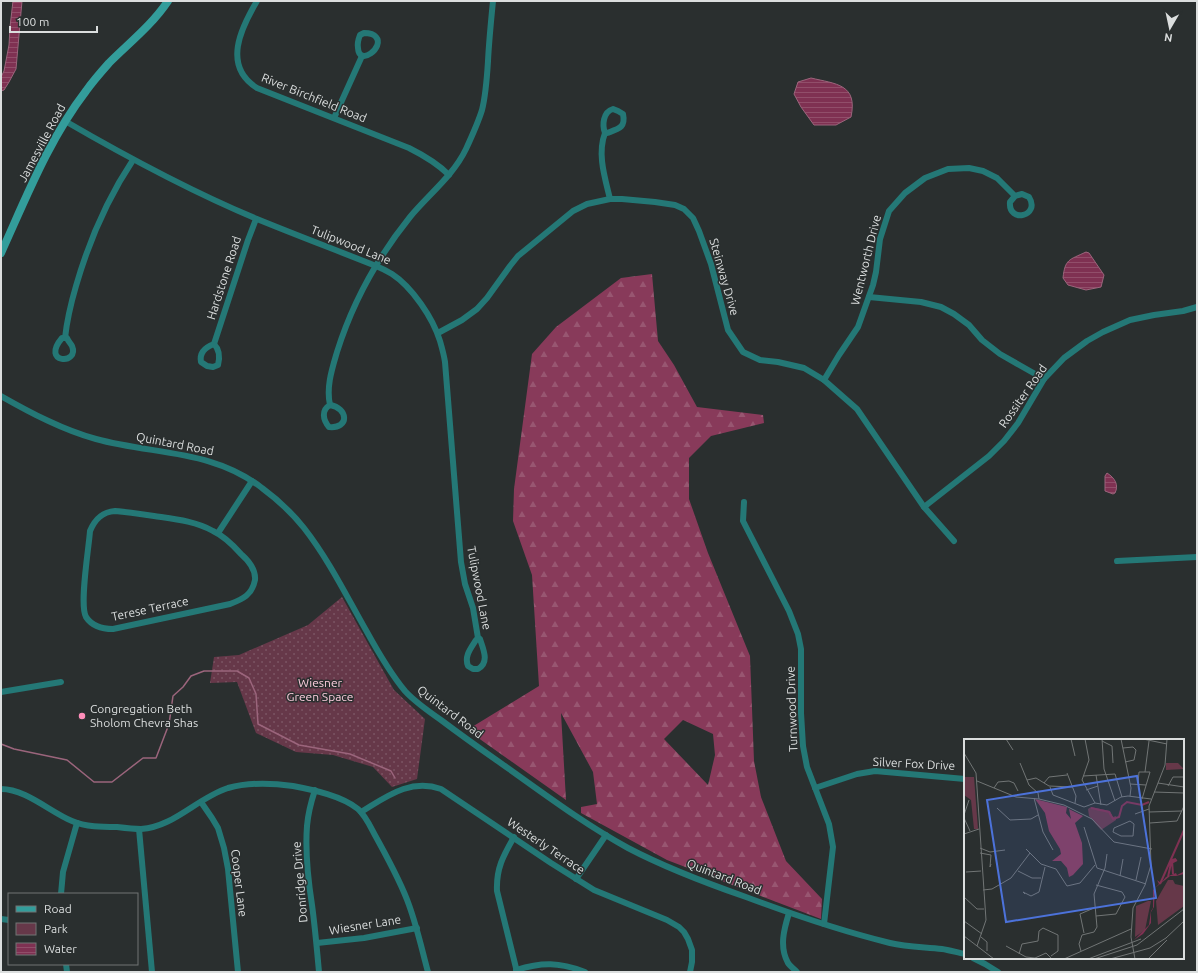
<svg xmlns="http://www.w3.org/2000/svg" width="1198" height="973" viewBox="0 0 1198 973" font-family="Ubuntu,sans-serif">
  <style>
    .green { fill: url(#green-dots) }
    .forest { fill: url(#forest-firs); fill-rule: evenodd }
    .water { fill: url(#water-rules); stroke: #9b657c }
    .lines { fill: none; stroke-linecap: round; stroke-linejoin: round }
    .stream { stroke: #9b657c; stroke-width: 1.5 }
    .street { stroke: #247876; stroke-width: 6 }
    .secondary { stroke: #339d9b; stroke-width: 8 }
    .poi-dot { fill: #ff8eba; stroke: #2a2f2f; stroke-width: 1.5 }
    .labels { text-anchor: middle; stroke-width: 3; stroke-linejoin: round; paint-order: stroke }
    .street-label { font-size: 12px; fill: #dbdede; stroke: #2a2f2f }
    .park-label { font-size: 12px; fill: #fccddd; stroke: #2a2f2f }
    .poi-label { font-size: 12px; fill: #dbdede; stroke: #2a2f2f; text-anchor: start }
    .inset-river { fill: none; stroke: #7f3152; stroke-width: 2 }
    .inset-road { fill: none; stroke: #717575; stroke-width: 1 }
    .view { fill: #4c72da; fill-opacity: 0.15; stroke: #4c72da; stroke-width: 2 }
    .inset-edge { fill: none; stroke: #dbdede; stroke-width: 2 }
  </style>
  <defs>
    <pattern id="green-dots" width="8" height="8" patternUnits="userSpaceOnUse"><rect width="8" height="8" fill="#663849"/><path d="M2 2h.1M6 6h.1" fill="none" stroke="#7b5463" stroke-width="1.8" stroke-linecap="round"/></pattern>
    <pattern id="forest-firs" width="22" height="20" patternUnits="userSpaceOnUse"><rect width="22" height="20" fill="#883a5a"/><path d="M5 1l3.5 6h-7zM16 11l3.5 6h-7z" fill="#985671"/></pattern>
    <pattern id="water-rules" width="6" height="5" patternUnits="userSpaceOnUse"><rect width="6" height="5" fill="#7f3152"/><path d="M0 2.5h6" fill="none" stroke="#914e6a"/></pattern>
  </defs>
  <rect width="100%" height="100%" fill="#2a2f2f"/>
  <path class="green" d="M342,597L394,690L425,719L417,779L392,787L373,767L333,755L296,752L256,733L237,682L210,683L214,657L239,655L308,625Z"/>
  <path class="forest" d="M652,274L658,341L674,365L697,407L763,415L764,423L711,436L689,458V499L708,553L750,656L754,761L761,797L786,861L822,899L821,919L667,860L581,813V807L597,804L593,772L561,713L566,800L467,730L539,686L532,575L513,521L514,489L532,354L556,327L621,278ZM683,720L713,734L715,755L708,785L664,739Z"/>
  <g class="water">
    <path d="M13,1H22L16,69L9,82L4,90L1,91V77L4,71L9,45L10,27Z"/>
    <path d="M811,78C836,84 858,84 851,117L836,125H814L801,107L794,94L798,82Z"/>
    <path d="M1086,252L1089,253L1104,275L1101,287L1086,290L1068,285L1063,278C1065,259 1069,260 1086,252Z"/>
    <path d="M1107,473C1115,478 1119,485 1115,493L1113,494L1105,491V476Z"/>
  </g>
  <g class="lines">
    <path class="stream" d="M1,744L14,749L67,760L94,782H112L143,758H156L169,724L173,696L183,687L191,676L204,671H237L249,678L256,694L258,724L299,745L350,754L391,771L395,778"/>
    <g class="street">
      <path d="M257,1C241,28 222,66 257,88L409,148C423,155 437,163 449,175"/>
      <path d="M364,33C368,33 373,33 376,37C385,47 359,67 358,48C357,43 358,40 360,35Z"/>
      <path d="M613,109L618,111L623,114C626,128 618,129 607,133H605C602,125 603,112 613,109Z"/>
      <path d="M334,118L362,56"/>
      <path d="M65,121C127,157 190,191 257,219C296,235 336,250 376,266C381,268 387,271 392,274C412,287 433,318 440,341C442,348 444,355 445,362L461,562L465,584L473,608L478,638"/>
      <path d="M605,133C597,154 605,178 610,199"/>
      <path d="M869,297L921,302L941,307L954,314L969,325L982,340L1000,354L1044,379"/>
      <path d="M438,333L462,320L477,309L487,298L510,266L518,256L573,211L587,204L610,199H622L655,202L675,205L684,209L693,218L699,231L711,264L728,330L743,352L760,360L778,362L804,368L824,380L857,409L924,507L954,541"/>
      <path d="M62,338H67C68,341 71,344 72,346C80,365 40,364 62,338Z"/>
      <path d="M65,338C67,320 71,303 76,286C89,241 107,199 133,160"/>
      <path d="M214,344L248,240L256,219"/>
      <path d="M214,344C220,350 220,357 218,365L213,367L207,366L201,362C199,352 206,347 214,344Z"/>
      <path d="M824,380L839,355L858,327L873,285L876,272L880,239L889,211L905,193L925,178L948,169L969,168L983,171L997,178L1015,196L1022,194L1029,197C1041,216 1008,224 1010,202L1015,196"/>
      <path d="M1,396C31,413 63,430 96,439C154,455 212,449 262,488C277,499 292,513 304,528C329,560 347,597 367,632C378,652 390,673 405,691C415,702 428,711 441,720C461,735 482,750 502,764C543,793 584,824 628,848C666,868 706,883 746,897C794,915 841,931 890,943C907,947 925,947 942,949C950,950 958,953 965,954"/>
      <path d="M330,405C326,387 332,369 337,352C353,301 377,258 410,217C429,194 453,176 466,149C472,136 478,123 482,110C486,94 487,77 488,61C489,41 491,21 493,1"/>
      <path d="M330,405C348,408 350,429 329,427C323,420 321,410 330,405Z"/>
      <path d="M744,502L743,521L789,611L798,634L801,649V713L803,746L807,767L829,824L833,847L824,924"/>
      <path d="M924,507L989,456L1004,441L1018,423L1044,379L1064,358L1087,341L1103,332L1130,320L1154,315L1183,311L1197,307"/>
      <path d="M115,511C128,512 141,514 154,516C174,519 195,521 213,531C224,536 233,545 241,554C249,561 256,569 255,580C252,595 243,599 230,604L113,629C103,629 92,626 86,617C79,605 89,547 90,531C95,519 102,512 115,511Z"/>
      <path d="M218,533L252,481"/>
      <path d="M1117,561L1197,557"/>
      <path d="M478,638L480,639C483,649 490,662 478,669H473L468,666C464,656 471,648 476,640Z"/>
      <path d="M1,692L61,682"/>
      <path d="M815,788L857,774L875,771L965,779"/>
      <path d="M1,789C26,789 50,812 72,821C86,827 102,827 117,827C125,828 133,829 141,829C174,827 197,798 228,788C249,782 272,783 293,786C314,790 342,796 358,809C366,816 371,828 376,837C388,859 401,882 409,905C417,927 422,950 428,972"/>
      <path d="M315,790C311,802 308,814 307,826C305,852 308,879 312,905C315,927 317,950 319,972"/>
      <path d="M201,802L212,818L218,828L224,848L228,869L238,972"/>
      <path d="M361,812C386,797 410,778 441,789L551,863L594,890L667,920L679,927L684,932L688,939L692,950V962L690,972"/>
      <path d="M139,829L152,972"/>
      <path d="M514,837C503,856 496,869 497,891L517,972"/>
      <path d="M576,879L606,835"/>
      <path d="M61,894L63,872L77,823"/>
      <path d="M789,913C784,929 779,947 788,963C790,966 794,969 797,972"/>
      <path d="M1,919L9,920"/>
      <path d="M317,943L364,938L417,928"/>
      <path d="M973,958L985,964L998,972"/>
      <path d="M66,964L67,972"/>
      <path d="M516,970C542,962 559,962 585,972"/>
    </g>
    <path class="secondary" d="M1,253C26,198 49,139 86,91C93,81 101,72 109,63C129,43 152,25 168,1"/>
  </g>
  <circle class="poi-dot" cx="82" cy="716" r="4"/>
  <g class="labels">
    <g class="street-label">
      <text transform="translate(314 98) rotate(22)" y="4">River Birchfield Road</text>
      <text transform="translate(42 143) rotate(-62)" y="4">Jamesville Road</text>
      <text transform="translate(351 245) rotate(22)" y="4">Tulipwood Lane</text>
      <text transform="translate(866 260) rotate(-76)" y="4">Wentworth Drive</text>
      <text transform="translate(724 277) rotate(74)" y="4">Steinway Drive</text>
      <text transform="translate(224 278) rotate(-72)" y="4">Hardstone Road</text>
      <text transform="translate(1023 396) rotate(-55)" y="4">Rossiter Road</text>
      <text transform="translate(175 444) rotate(11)" y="4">Quintard Road</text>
      <text transform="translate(479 588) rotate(79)" y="4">Tulipwood Lane</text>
      <text transform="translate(150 609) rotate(-12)" y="4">Terese Terrace</text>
      <text transform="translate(792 709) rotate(-92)" y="4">Turnwood Drive</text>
      <text transform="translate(450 712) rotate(37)" y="4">Quintard Road</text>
      <text transform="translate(914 764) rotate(3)" y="4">Silver Fox Drive</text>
      <text transform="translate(546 846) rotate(34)" y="4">Westerly Terrace</text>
      <text transform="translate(724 877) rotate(21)" y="4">Quintard Road</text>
      <text transform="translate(300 882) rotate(-95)" y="4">Donridge Drive</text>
      <text transform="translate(239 883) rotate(83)" y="4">Cooper Lane</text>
      <text transform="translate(365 925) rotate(-9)" y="4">Wiesner Lane</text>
    </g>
    <g class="park-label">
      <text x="320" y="687">Wiesner<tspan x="320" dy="14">Green Space</tspan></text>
    </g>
    <g class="poi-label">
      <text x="90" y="713">Congregation Beth<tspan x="90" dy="14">Sholom Chevra Shas</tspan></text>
    </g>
  </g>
  <g transform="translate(964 739)">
    <rect width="220" height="220" fill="#2a2f2f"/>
    <path d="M202,24H214L220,30L202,31ZM0,38H10L14,90H10L7,61L0,56ZM127,68L146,72L149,78L152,77V81L137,91L125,77L124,70ZM204,141H209L211,145L220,147V167L194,186L192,162ZM184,162H187L181,191L171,198L172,167Z" fill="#663849"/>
    <path d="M71,60L103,68L102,74L107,80L105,70L119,77L111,84L118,104L119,125L109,136L105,138L103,129L97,122H88L97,115L96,110L85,92L81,74Z" fill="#883a5a"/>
    <path d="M212,134L213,136L219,133L220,135L212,137H206L191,149L190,168L187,173V184L179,195L170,201L185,186L187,172L189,169V151L195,145L193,141L197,144L202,138Z" fill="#7f3152"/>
    <path class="inset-river" d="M127,69L145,73L149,80L155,78L158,67L163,63L178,66L185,63M209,135L208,121L212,120M204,138L207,124L213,121M196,145L220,91"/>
    <path class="inset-road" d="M42,0L49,11M107,0L111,17M121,0L125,21L118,41L131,64L143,66L157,58L164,57L187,60M138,0L140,30L151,62M157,0L167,49L166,57M179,0L203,5M138,2L148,7L149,24M159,9L169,8L172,11L170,21L161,23M0,14L12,34L22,181L13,207M56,24L65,46L74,54L75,60M181,33L185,2M103,34L112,57L111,64M132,36L137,66M119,37L151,35L158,58M63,41L72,39L85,47L108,48M13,42L52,58L75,60L100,66L128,80L150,103L188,110M80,44L85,38L103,36M174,44L175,33H186L178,60M194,44L220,48M166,45L182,46M204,47L209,38H220M86,48L89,56L120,68L131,64M30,49L34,43L45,42L50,44L54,52M122,51L134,47M190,53L220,54M70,59L79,93L89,111M33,69L46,81L67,80L74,76M185,73L218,72M171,75L185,70M0,76L5,61M0,79L6,92M166,82L170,85L169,97H157L149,93L150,89ZM186,84L213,82L220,67M120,88L133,129L182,145M0,95L15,90M16,109L26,113L41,111M62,110L77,125L92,130L103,147L116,144L131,126M16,114L27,116L26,128L27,125M54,132L68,139H77M2,133L17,132M156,137L159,120M172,141L177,118M19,151L28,150L47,139L66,114M61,155L59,153L67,157L75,153L81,128M0,158L13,170H20M132,177L152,175L161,158L158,153L132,146M0,182L18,195M120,194L116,175L130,169M0,197L30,220M17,198L23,203V212M42,207L62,218L71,219L82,214L88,220M117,212L115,205L118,196L130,193L133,188L130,155L141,129L143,115M55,215L58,205L74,202L75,192L79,189L94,196V212L87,217M100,220L167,190M124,220L177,200M130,220L173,206L220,170M146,220L186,209L202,199L220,182M171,220L167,198L169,169L181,146L187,126L185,67L201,26L203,0M184,220L203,201"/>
    <path class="view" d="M173,37L192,159L42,183L23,61Z"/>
    <rect width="220" height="220" class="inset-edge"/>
  </g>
  <rect width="1198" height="973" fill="none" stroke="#dbdede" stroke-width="4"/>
  <rect x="8" y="893" width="130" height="72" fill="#2a2f2f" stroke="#717575"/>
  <rect x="16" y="906" width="20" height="6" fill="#339d9b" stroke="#717575"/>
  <text x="44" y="913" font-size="12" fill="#dbdede">Road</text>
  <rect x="16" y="923" width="20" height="12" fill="#663849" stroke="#717575"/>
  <text x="44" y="933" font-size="12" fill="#dbdede">Park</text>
  <rect x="16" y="943" width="20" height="12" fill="url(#water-rules)" stroke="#717575"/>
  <text x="44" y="953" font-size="12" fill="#dbdede">Water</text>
  <g transform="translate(1170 28) rotate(189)" stroke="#2a2f2f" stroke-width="3" paint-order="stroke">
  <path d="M0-3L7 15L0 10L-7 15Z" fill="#dbdede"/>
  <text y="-6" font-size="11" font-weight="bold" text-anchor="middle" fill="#dbdede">N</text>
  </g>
  <path d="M10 26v6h87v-6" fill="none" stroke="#dbdede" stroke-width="2"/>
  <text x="16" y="26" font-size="12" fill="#dbdede" stroke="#2a2f2f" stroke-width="3" paint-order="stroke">100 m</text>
</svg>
